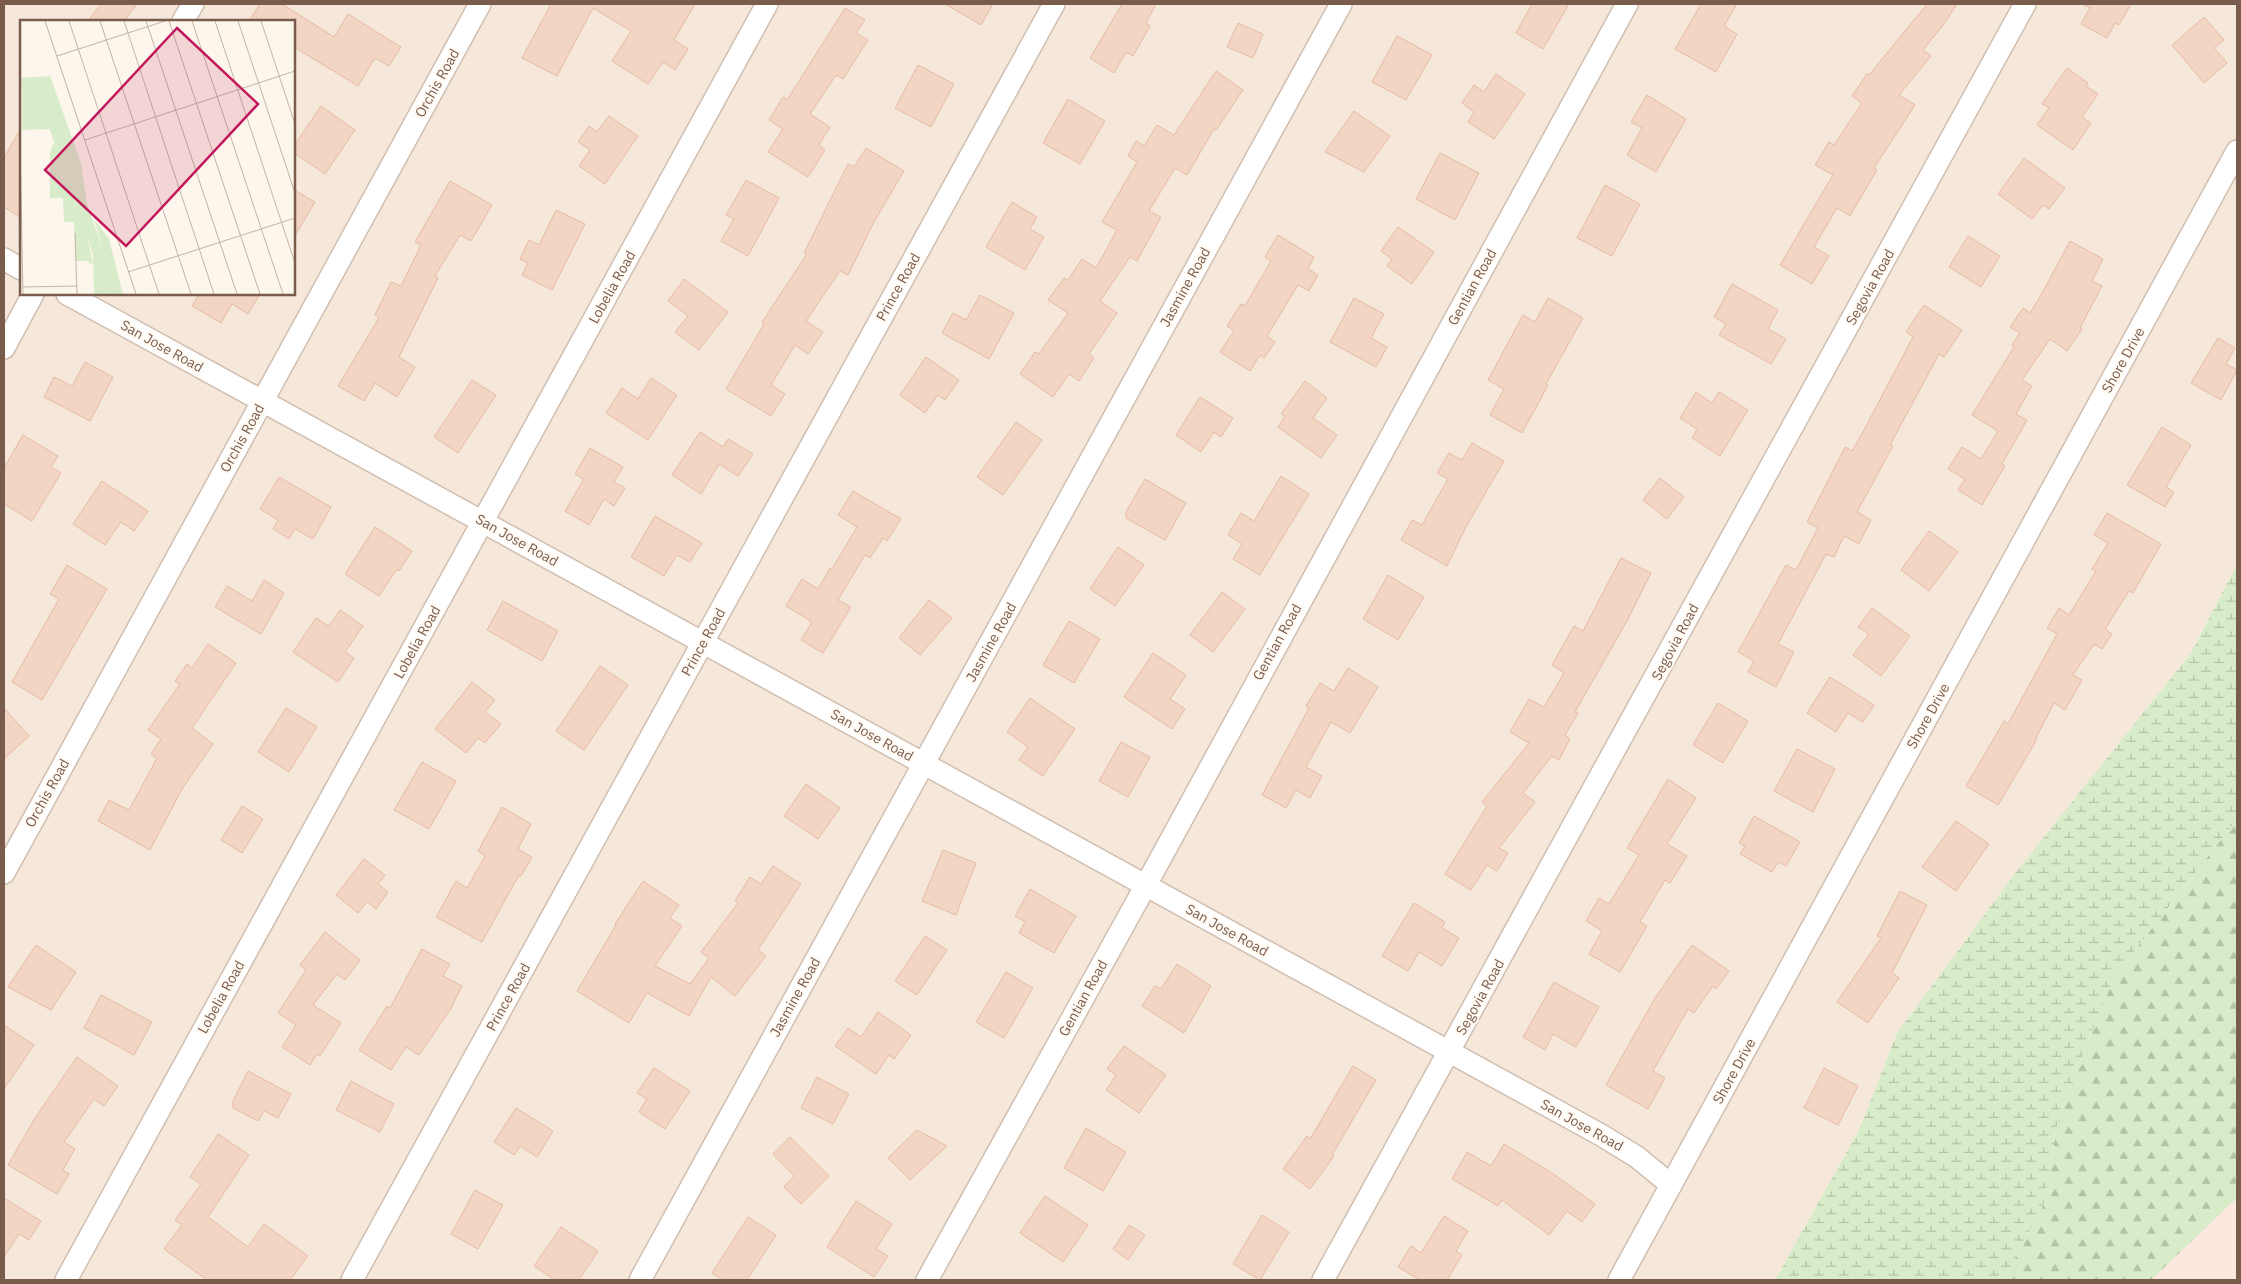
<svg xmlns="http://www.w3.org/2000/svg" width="2241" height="1284" viewBox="0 0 2241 1284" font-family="'IBM Plex Sans',sans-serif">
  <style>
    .residential { fill: #f5e8da; fill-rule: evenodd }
    .commercial { fill: #fde8e0 }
    .forest { fill: url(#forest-firs) }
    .wetland { fill: url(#wetland-marsh) }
    .building { fill: #f3d5c3; stroke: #e6bba3 }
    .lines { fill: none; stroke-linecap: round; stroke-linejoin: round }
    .minor-casing { stroke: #d1beb0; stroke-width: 24 }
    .minor { stroke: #fff; stroke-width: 21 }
    .labels { text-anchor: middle; stroke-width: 4.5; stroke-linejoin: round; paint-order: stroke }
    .street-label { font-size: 14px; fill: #7a5c4d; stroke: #fffaf3 }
    .inset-road { fill: none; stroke: #c5b3a7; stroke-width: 1 }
    .view { fill: #c2185b; fill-opacity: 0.15; stroke: #c2185b; stroke-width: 2.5 }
    .inset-edge { fill: none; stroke: #7a5c4d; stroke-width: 2.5 }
  </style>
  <defs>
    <pattern id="forest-firs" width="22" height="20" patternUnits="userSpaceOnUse" patternTransform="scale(1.25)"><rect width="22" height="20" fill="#d8ecc9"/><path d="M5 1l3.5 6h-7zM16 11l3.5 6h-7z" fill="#b4c2a5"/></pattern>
    <pattern id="wetland-marsh" width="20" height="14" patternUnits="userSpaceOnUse" patternTransform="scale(1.25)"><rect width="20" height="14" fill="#d8ecc9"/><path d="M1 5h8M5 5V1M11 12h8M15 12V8" fill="none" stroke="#b4c2a5"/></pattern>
  </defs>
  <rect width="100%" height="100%" fill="#fdf6ec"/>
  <path class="residential" d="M4,4H2237V564L2191,653L2016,872L1897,1033L1859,1130L1775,1280H4ZM21,21H294V294H21Z"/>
  <path class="commercial" d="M2237,1198V1280H2151Z"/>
  <path class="forest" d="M2237,819V1198L2151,1280H2004L2044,1203L2059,1114L2114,977Z"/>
  <path class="wetland" d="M2237,564V819L2114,977L2059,1114L2044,1203L2004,1280H1775L1859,1130L1897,1033L2016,872L2191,653Z"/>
  <g class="building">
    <path d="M101,4H137L124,21H88Z"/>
    <path d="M260,4H282L334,37L348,14L401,47L389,66L375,58L358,86L294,47V21H249Z"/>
    <path d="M551,4H695L674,40L688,49L675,70L663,62L648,84L612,61L631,31L593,8L557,76L522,58Z"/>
    <path d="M945,4H993L981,25Z"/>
    <path d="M1122,4H1156L1146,23L1150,26L1133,56L1126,52L1114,73L1090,58Z"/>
    <path d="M1532,4H1569L1543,49L1516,33Z"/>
    <path d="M1701,4H1737L1724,26L1737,34L1716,72L1675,49Z"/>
    <path d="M1927,4H1957L1944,24L1923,50L1931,56L1899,95L1915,105L1874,168L1877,170L1850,216L1837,208L1814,247L1829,256L1812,284L1780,265L1833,175L1815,165L1829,142L1834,145L1862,103L1852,96L1867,74L1869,75Z"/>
    <path d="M2082,4H2131L2119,25L2115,23L2107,38L2081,24L2090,8Z"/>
    <path d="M845,8L865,20L856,33L868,40L843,79L836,75L810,114L830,127L819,145L825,150L808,177L768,152L783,129L769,120L783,97L787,100Z"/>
    <path d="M2204,17L2224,40L2214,48L2227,63L2204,83L2172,45Z"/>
    <path d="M1238,23L1263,34L1253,58L1227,47Z"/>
    <path d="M1397,36L1432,55L1406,100L1372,82Z"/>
    <path d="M918,65L954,84L931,127L895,108Z"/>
    <path d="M2067,68L2088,83L2086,86L2098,94L2082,117L2091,123L2073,150L2037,125L2049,108L2042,104Z"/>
    <path d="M1216,71L1243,90L1216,130L1214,129L1187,175L1175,168L1149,211L1161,217L1137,261L1130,257L1100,301L1117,313L1089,354L1094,358L1079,381L1069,374L1053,397L1020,374L1035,352L1039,354L1068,313L1048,300L1064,278L1068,280L1082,259L1096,268L1117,230L1102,222L1137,162L1128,156L1136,141L1144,146L1157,125L1174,135Z"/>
    <path d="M1496,74L1525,94L1494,139L1468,122L1474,112L1462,103L1474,85L1484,92Z"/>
    <path d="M1647,95L1686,119L1656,172L1627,155L1642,128L1631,122Z"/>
    <path d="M1068,99L1105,121L1080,164L1043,143Z"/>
    <path d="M321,106L355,130L325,174L294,153V146Z"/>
    <path d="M1354,111L1390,136L1364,172L1325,152Z"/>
    <path d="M609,116L638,136L605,184L579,166L590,150L578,142L589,126L597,132Z"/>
    <path d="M21,128V218L4,207V158Z"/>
    <path d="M866,148L904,171L874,222L848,275L840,271L806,321L823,332L808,354L795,345L771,385L785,394L771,416L726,389L764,324L762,322L807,254L804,253L848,164L854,167Z"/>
    <path d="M1440,153L1479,173L1455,220L1416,199Z"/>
    <path d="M2024,158L2065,188L2049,209L2043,205L2032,219L1998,194Z"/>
    <path d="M746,180L779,198L748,256L721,241L734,219L726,215Z"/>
    <path d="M450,181L492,205L471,241L460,235L435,276L438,278L399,357L415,367L397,397L375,383L364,401L338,386L379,318L375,315L391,282L401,286L421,245L415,242Z"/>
    <path d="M1605,185L1640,204L1612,256L1577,238Z"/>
    <path d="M294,190L315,202L294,237Z"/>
    <path d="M1012,202L1037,217L1030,229L1044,237L1025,270L986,247Z"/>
    <path d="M556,210L585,224L552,290L522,275L528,263L520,259L529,240L539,245Z"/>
    <path d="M1398,227L1434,252L1412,284L1387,266L1392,259L1381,251Z"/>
    <path d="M1278,235L1314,257L1308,269L1318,275L1309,291L1298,285L1267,336L1275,342L1264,358L1260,355L1250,371L1220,352L1234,331L1227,326L1241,304L1245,306L1271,261L1265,257Z"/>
    <path d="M1968,236L2000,256L1981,287L1949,267Z"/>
    <path d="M2070,241L2103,259L2092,281L2102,286L2080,328L2082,329L2067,351L2050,339L2022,380L2032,386L2016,414L2027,420L2002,464L2005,466L1982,505L1958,490L1965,479L1948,469L1962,447L1981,459L1998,431L1972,415L2014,347L2012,345L2020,333L2010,327L2023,308L2030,313L2041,295Z"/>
    <path d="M684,279L728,312L699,350L675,332L688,316L668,301Z"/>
    <path d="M1732,284L1778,310L1768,329L1786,339L1771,364L1719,335L1726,324L1714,317Z"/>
    <path d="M199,294H260L248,314L232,304L221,323L192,306Z"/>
    <path d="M980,295L1014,313L989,359L942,333L953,313L966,320Z"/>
    <path d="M1354,298L1384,314L1371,338L1387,347L1376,367L1330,342Z"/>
    <path d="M1548,298L1583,318L1546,384L1548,385L1538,404L1522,433L1490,415L1504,389L1488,380L1523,315L1535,322Z"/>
    <path d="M1924,305L1962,330L1944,357L1939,354L1890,445L1893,446L1857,512L1871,520L1859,544L1844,536L1834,557L1826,554L1778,644L1794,652L1776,687L1748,672L1754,661L1738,652L1786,565L1796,570L1818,528L1807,522L1845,447L1852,451L1864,430L1913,337L1906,332Z"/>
    <path d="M2218,338L2235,348L2226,364L2237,370L2221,400L2191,383Z"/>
    <path d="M926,357L959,380L945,400L938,395L925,413L900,395Z"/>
    <path d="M85,362L113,377L90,421L44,397L54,377L72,386Z"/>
    <path d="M651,378L677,395L648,440L606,413L622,388L638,399Z"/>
    <path d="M472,380L496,395L458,453L434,437Z"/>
    <path d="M1305,381L1327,398L1313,418L1337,435L1321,458L1278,427L1285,416L1281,414Z"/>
    <path d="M1696,392L1712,403L1719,392L1748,410L1720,456L1692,438L1697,429L1680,418Z"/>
    <path d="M1200,397L1233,418L1221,437L1214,432L1201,452L1176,435Z"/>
    <path d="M1016,422L1042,440L1003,495L977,477Z"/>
    <path d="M2162,427L2191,445L2166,487L2174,492L2165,507L2127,485Z"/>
    <path d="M700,432L723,447L728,439L753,454L738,476L719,464L701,494L672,475Z"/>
    <path d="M23,435L58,456L51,467L61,473L32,521L4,504V468Z"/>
    <path d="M1472,443L1504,461L1467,525L1447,566L1401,540L1412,520L1422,525L1448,479L1437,473L1449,453L1462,460Z"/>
    <path d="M590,448L623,467L614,482L625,488L614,506L604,499L589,525L565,511L584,479L575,474Z"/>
    <path d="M1281,476L1309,494L1260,575L1233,559L1242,544L1228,535L1241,513L1254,521Z"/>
    <path d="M279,477L331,507L313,539L295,529L289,539L273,529L278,520L260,509Z"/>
    <path d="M1660,478L1684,497L1667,519L1643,500Z"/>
    <path d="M1145,479L1186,503L1165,540L1126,518V512Z"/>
    <path d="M102,481L148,511L134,531L121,522L105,545L73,524Z"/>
    <path d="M853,491L901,519L887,541L883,538L870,558L865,555L838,600L851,607L823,653L801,640L812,622L786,606L802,579L818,589L830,568L832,569L857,527L838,515Z"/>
    <path d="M2107,513L2161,544L2133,593L2129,591L2105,629L2112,634L2102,649L2094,644L2073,675L2082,680L2065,710L2054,703L2035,740L2036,741L1998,805L1966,786L2004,721L2008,724L2057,634L2047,628L2059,608L2069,615L2096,571L2092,569L2108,543L2094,535Z"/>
    <path d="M655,516L702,543L690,562L677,555L664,576L631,557Z"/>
    <path d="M375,527L412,551L399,571L397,569L379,596L345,574Z"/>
    <path d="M1929,531L1958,552L1929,591L1901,570Z"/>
    <path d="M1118,547L1144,565L1115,606L1090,589Z"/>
    <path d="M1621,558L1651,573L1627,621L1575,712L1578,713L1565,735L1570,739L1559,760L1552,756L1523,793L1535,802L1499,848L1508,853L1497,871L1487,865L1471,890L1445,874L1487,806L1482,802L1529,743L1510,732L1529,699L1544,707L1564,673L1552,665L1574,626L1583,631Z"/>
    <path d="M67,565L107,589L42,700L12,682L59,599L50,594Z"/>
    <path d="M1388,575L1424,597L1398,640L1363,619Z"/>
    <path d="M264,580L284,593L261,634L215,607L227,586L252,601Z"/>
    <path d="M1222,592L1245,609L1213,652L1190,635Z"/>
    <path d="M929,600L952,618L920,655L899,638Z"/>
    <path d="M503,601L558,631L542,661L487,630Z"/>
    <path d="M1872,608L1910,636L1881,676L1853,655L1869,634L1858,627Z"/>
    <path d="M340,610L363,626L345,652L354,658L338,682L293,652L316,618L329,626Z"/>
    <path d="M1069,621L1100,639L1074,683L1043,665Z"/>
    <path d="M208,644L236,663L192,728L213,744L182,789L150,850L98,821L109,800L129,810L157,758L151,754L161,739L148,730L180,684L175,681L187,664L192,668Z"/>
    <path d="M1153,653L1186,675L1170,699L1185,709L1172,729L1124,697Z"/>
    <path d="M600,666L628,685L584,750L556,731Z"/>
    <path d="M1348,668L1378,687L1350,733L1331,722L1306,767L1322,776L1310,798L1296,790L1286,808L1262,795L1309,708L1306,706L1320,683L1334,691Z"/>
    <path d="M1830,677L1874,705L1863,722L1848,713L1836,732L1807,713Z"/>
    <path d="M472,682L495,700L485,712L501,724L485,743L478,738L466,753L435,729Z"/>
    <path d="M1030,698L1075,729L1043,776L1019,760L1028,747L1007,732Z"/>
    <path d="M1718,703L1748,721L1723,763L1693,745Z"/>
    <path d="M4,708L29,736L4,759Z"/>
    <path d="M286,708L317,727L289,772L258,752Z"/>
    <path d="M1121,742L1150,757L1128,797L1099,781Z"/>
    <path d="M1797,749L1835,769L1813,812L1774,791Z"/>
    <path d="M422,762L456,781L429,829L394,810Z"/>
    <path d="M1668,779L1696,798L1667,844L1687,856L1670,883L1665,880L1640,922L1647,926L1620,972L1589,954L1602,931L1586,921L1599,898L1609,904L1639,855L1627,848Z"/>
    <path d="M806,784L840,808L818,839L784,816Z"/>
    <path d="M242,806L263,819L242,853L221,840Z"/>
    <path d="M502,807L531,824L518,849L532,857L521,876L519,875L482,942L436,917L456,881L467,888L485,856L478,851Z"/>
    <path d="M1754,816L1800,842L1786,866L1778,862L1772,872L1740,854L1745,846L1739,843Z"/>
    <path d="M1956,821L1989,844L1956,891L1922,867Z"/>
    <path d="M943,850L976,863L956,915L922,901Z"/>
    <path d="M364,859L385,875L378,884L388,892L376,909L367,902L358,913L336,895Z"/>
    <path d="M773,866L801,884L758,950L766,956L735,996L711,977L689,1016L647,993L629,1023L577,991L616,925L615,924L643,881L679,905L670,918L682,926L655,966L690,984L709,958L701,952L738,903L735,901L750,877L761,884Z"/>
    <path d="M1030,889L1076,916L1054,953L1019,933L1025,922L1015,916Z"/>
    <path d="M1900,891L1927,905L1892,973L1899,978L1868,1023L1837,1002L1881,938L1877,936Z"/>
    <path d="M1414,903L1445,922L1442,928L1459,938L1442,966L1419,952L1408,971L1382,956Z"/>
    <path d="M325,932L360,960L345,980L337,974L313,1005L341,1023L320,1056L317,1054L310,1065L282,1047L296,1025L278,1013L306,970L300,965Z"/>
    <path d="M925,936L947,950L917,995L895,981Z"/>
    <path d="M36,945L76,972L51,1010L8,987Z"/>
    <path d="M1692,945L1729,971L1716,989L1713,986L1694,1013L1688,1009L1653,1071L1665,1078L1648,1109L1606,1085L1655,998Z"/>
    <path d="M422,949L450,964L443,976L462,986L450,1010L419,1055L406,1047L391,1070L359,1050L387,1006L390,1008Z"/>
    <path d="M1177,964L1211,986L1184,1033L1142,1006L1155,986L1161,989Z"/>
    <path d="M1006,972L1033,988L1004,1038L976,1022Z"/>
    <path d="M1554,982L1599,1007L1576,1047L1553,1034L1545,1050L1523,1037Z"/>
    <path d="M101,995L152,1022L134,1055L84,1028Z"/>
    <path d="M878,1012L911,1035L894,1059L889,1055L876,1074L835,1046L848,1028L861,1037Z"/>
    <path d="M4,1025L34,1045L4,1089Z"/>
    <path d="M1124,1046L1166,1075L1139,1113L1106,1090L1116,1075L1107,1069Z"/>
    <path d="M77,1057L118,1086L104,1106L94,1099L64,1142L75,1149L63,1170L69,1174L57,1194L8,1165L35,1118Z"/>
    <path d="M1353,1066L1376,1080L1332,1155L1334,1156L1310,1189L1283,1169L1307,1136L1310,1139Z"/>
    <path d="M654,1068L690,1091L665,1129L639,1112L647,1099L637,1093Z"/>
    <path d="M1824,1068L1858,1086L1838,1125L1804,1108Z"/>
    <path d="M248,1071L291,1094L278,1118L264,1111L258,1121L233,1108V1101Z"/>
    <path d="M817,1077L849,1094L833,1124L801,1108Z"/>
    <path d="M351,1081L394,1104L380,1132L336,1110Z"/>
    <path d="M516,1108L553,1131L537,1157L520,1146L514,1155L494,1142Z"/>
    <path d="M1086,1128L1126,1152L1103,1191L1064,1168Z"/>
    <path d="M917,1130L947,1146L910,1180L888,1158Z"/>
    <path d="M218,1134L249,1155L208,1217L248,1247L264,1224L308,1256L290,1280H207L164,1249L182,1225L175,1220L201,1184L190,1177Z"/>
    <path d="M790,1137L829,1176L801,1204L784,1187L794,1176L773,1154Z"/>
    <path d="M1504,1144L1552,1173L1595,1204L1582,1222L1567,1211L1549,1235L1502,1200L1498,1206L1452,1179L1467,1152L1491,1166Z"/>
    <path d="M475,1190L503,1205L478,1249L451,1234Z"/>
    <path d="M1045,1196L1088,1225L1063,1262L1020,1233Z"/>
    <path d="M4,1198L41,1221L29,1240L19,1234L4,1257Z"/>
    <path d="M856,1201L892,1224L876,1249L888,1256L874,1277L827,1247Z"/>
    <path d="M1262,1215L1289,1232L1260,1280L1233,1264Z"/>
    <path d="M1444,1216L1468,1231L1456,1251L1462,1255L1447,1280H1420L1398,1267L1411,1246L1421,1253Z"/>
    <path d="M748,1217L776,1235L747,1280H723L712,1273Z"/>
    <path d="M1129,1225L1145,1235L1128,1260L1113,1249Z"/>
    <path d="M561,1227L598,1251L579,1280H555L534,1266Z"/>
  </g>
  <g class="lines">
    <g class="minor-casing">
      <g id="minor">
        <path d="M183,21L193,4"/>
        <path d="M4,259L21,269"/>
        <path d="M67,294L1601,1135L1637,1157L1671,1185"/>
        <path d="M4,348L33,294"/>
        <path d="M4,873L480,4"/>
        <path d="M66,1280L767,4"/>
        <path d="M352,1280L1054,4"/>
        <path d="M640,1280L1341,4"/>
        <path d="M927,1280L1146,885L1627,4"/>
        <path d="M1323,1280L2025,4"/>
        <path d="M1619,1280L2237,151"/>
      </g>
    </g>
    <use href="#minor" class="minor"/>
  </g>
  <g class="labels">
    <g class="street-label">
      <text transform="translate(437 83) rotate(-61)" y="5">Orchis Road</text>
      <text transform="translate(612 287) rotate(-61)" y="5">Lobelia Road</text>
      <text transform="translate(898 287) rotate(-61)" y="5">Prince Road</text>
      <text transform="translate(1185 287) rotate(-61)" y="5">Jasmine Road</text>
      <text transform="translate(1472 287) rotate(-61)" y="5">Gentian Road</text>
      <text transform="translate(1870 287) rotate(-61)" y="5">Segovia Road</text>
      <text transform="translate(162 346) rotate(29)" y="5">San Jose Road</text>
      <text transform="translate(2123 360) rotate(-61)" y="5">Shore Drive</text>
      <text transform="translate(242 438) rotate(-61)" y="5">Orchis Road</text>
      <text transform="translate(517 540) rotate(29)" y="5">San Jose Road</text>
      <text transform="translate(417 642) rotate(-61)" y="5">Lobelia Road</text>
      <text transform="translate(703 642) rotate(-61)" y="5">Prince Road</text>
      <text transform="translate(991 642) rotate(-61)" y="5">Jasmine Road</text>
      <text transform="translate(1277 642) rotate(-61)" y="5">Gentian Road</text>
      <text transform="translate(1675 642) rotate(-62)" y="5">Segovia Road</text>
      <text transform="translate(1928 716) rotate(-61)" y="5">Shore Drive</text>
      <text transform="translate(872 735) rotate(29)" y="5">San Jose Road</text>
      <text transform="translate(47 793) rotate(-61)" y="5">Orchis Road</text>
      <text transform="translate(1227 930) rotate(29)" y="5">San Jose Road</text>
      <text transform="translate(221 997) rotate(-61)" y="5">Lobelia Road</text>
      <text transform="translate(508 997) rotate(-61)" y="5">Prince Road</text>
      <text transform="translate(795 997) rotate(-61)" y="5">Jasmine Road</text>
      <text transform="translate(1480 997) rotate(-61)" y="5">Segovia Road</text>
      <text transform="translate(1083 998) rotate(-61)" y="5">Gentian Road</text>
      <text transform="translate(1734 1071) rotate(-61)" y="5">Shore Drive</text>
      <text transform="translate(1582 1125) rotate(29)" y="5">San Jose Road</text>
    </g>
  </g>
  <g transform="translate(20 20)">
    <rect width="275" height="275" fill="#fdf6ec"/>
    <path d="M2,71L21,84L31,109L2,110ZM34,123L51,160L56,189L67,212L73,245L67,241H56L54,202H44L43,178H30V132Z" fill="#d8ecc9"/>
    <path d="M30,56L61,143L67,184L84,233L90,274H74L73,236L67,212L58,198L51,160L41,142L21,84L2,71L1,58Z" fill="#d8ecc9"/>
    <path d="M74,199L89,219L103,274H90L84,233Z" fill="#d8ecc9"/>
    <path class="inset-road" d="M25,1L116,274M49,1L139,274M80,1L171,274M104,1L194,274M126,1L217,274M149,1L240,274M172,1L263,274M195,1L275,243M218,1L275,173M241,1L275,104M37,36L145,1M65,120L275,51M0,122L3,274M55,213L57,274M108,252L275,198M3,267L57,266"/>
    <path class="view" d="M157,8L238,84L106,226L25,150Z"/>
    <rect width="275" height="275" class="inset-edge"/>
  </g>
  <rect width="2241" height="1284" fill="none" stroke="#7a5c4d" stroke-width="10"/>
</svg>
